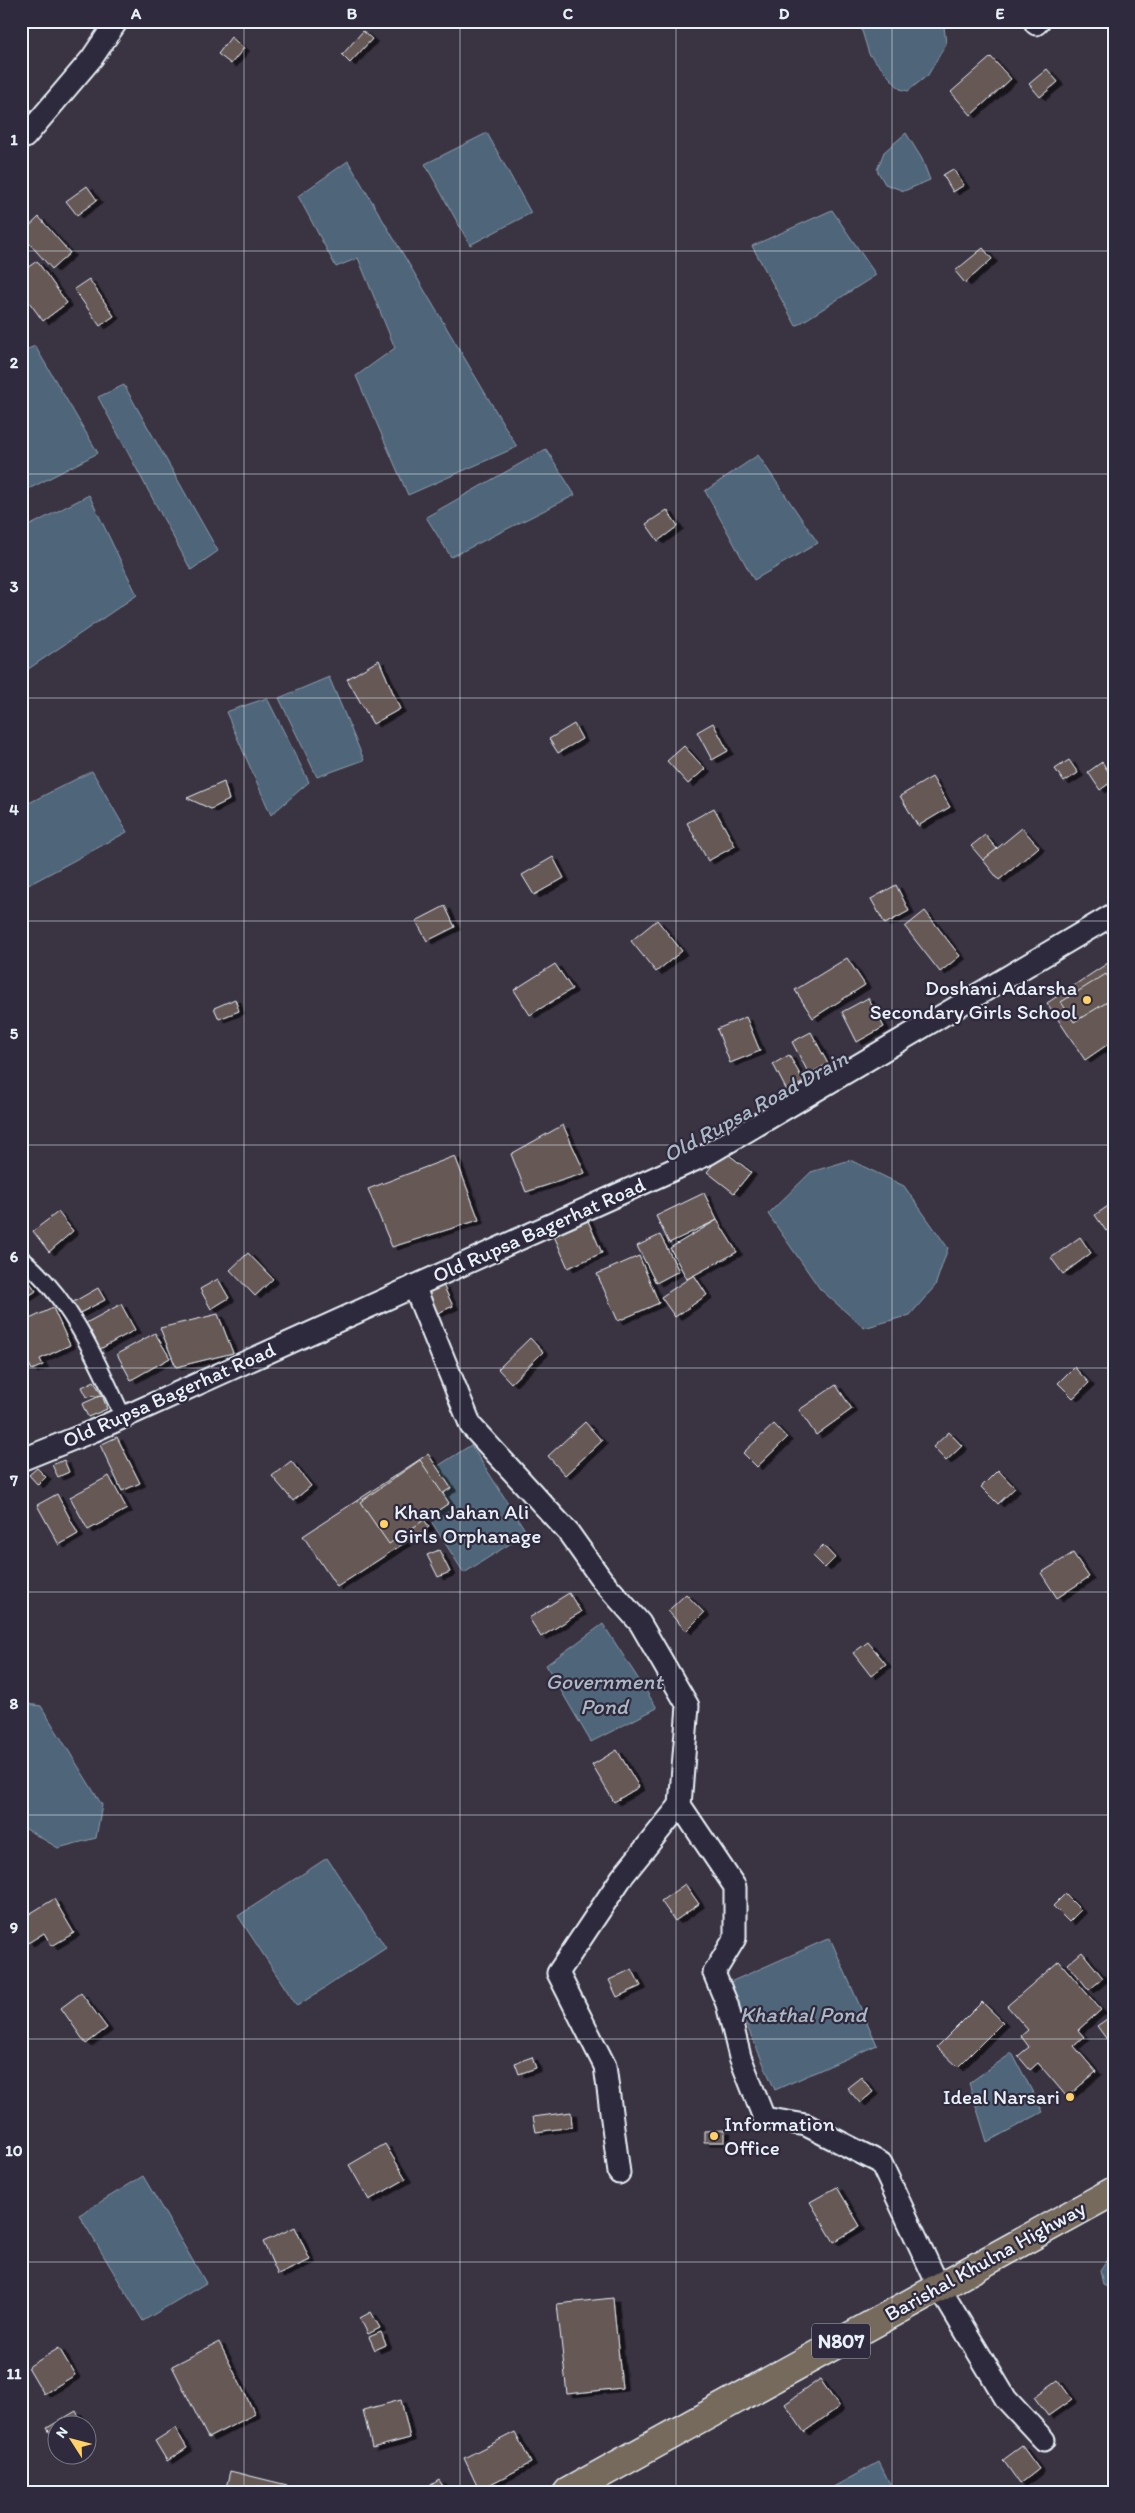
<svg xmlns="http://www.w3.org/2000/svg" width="1135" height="2513" viewBox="0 0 1135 2513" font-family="Itim,sans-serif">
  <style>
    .water { fill: #4f667a; stroke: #8c9eac }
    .building { fill: #655954; stroke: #e8f1f8; filter: url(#shadow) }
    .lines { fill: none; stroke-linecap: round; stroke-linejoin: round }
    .street-casing { stroke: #e8f1f8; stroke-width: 19 }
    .secondary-casing { stroke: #e8f1f8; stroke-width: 25 }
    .highway-casing { stroke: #e8f1f8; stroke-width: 31 }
    .street { stroke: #2f2a3d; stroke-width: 15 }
    .secondary { stroke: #2f2a3d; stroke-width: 21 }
    .highway { stroke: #766a5c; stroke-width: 28 }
    .grid { fill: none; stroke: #e8f1f8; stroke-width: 1; stroke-opacity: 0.55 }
    .poi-dot { fill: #ffd166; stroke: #2f2a3d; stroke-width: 2 }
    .labels { text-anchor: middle; stroke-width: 4.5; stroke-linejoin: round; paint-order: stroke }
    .shield { fill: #2f2a3d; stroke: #b0b5c0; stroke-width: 1 }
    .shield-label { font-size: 20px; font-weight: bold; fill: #e8f1f8 }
    .poi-label { font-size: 21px; fill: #e8f1f8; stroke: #2f2a3d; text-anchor: end }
    .street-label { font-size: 21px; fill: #e8f1f8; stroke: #2f2a3d }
    .water-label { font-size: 22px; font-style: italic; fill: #abb9c6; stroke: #2f2a3d }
    .neatline { fill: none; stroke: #e8f1f8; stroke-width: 2 }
    .grid-label { font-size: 16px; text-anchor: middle; font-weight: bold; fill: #e8f1f8 }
  </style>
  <defs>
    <filter id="shadow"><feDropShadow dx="5.5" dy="3" stdDeviation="0" flood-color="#0009"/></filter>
  </defs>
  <rect width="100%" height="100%" fill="#3a3342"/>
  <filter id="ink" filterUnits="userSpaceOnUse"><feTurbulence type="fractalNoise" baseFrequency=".02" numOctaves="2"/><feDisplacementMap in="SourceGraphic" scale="10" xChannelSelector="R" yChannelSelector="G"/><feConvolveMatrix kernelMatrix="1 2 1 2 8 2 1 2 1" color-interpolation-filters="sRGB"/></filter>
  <g filter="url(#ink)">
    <g class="water">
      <path d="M859,21H938L944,26L946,44L928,75L908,91L900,89L869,54Z"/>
      <path d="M487,133L531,213L470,245L425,164Z"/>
      <path d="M906,133L922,159L930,180L904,191L885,184L877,170L884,152Z"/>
      <path d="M348,161L517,447L408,495L356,376L395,348L358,258L336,267L298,196Z"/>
      <path d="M832,210L876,275L796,326L752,246Z"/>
      <path d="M35,346L98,453L21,493V352Z"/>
      <path d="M124,385L218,551L191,570L98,397Z"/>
      <path d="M546,449L575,495L451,557L426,517Z"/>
      <path d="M758,455L818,543L754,580L705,491Z"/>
      <path d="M89,495L137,595L21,674V530Z"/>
      <path d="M329,677L364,760L317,777L279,698Z"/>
      <path d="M267,698L309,782L271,815L226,712Z"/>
      <path d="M92,771L127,832L21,889V807Z"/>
      <path d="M850,1160L904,1186L948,1248L935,1286L910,1315L864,1328L820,1289L768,1214L811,1172Z"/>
      <path d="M471,1445L527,1533L464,1573L408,1485Z"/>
      <path d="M603,1624L657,1708L591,1742L546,1665Z"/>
      <path d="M21,1703L41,1706L102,1805L96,1838L58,1848L21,1826Z"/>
      <path d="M327,1858L386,1948L297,2006L238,1916Z"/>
      <path d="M830,1938L877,2045L775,2090L728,1983Z"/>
      <path d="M1012,2053L1043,2112L987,2142L969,2083Z"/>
      <path d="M143,2176L206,2283L143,2321L79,2215Z"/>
      <path d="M1114,2249V2290L1103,2285L1100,2270Z"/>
      <path d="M879,2462L894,2492H824Z"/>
    </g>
    <g class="building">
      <path d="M363,31L372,39L350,63L342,55Z"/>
      <path d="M231,37L244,48L231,64L218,54Z"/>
      <path d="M991,57L1011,79L971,115L951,92Z"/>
      <path d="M1047,69L1058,82L1040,97L1029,84Z"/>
      <path d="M953,169L964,185L953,192L943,175Z"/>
      <path d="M87,186L97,200L77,215L66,201Z"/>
      <path d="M39,217L70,253L52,269L21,234Z"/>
      <path d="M983,248L992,259L965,283L955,271Z"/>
      <path d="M37,261L67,303L43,321L21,291V272Z"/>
      <path d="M89,279L114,316L100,326L74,289Z"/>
      <path d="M667,510L678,526L658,541L646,524Z"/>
      <path d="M379,660L400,709L373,724L347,679Z"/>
      <path d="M713,723L728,751L712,760L697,732Z"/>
      <path d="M574,724L582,739L558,753L549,739Z"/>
      <path d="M684,746L705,769L688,784L667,761Z"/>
      <path d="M1069,760L1078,773L1064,782L1055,769Z"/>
      <path d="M1102,762L1114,780L1100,790L1088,772Z"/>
      <path d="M932,777L950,807L918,826L900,796Z"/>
      <path d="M224,782L229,800L211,809L187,798Z"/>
      <path d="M714,808L735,846L708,861L687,823Z"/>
      <path d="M1022,828L1039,847L999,880L983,860Z"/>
      <path d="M985,835L997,849L983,860L971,846Z"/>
      <path d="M553,857L564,878L534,895L522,875Z"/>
      <path d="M896,885L909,911L885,924L871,899Z"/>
      <path d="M445,906L455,927L427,941L416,921Z"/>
      <path d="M925,911L960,956L940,972L905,927Z"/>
      <path d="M657,920L682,951L656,972L631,941Z"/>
      <path d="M847,958L865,985L813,1018L795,990Z"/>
      <path d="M1111,961L1114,965V1040L1085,1060L1047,1003Z"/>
      <path d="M555,964L572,989L530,1015L514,990Z"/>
      <path d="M1106,974L1114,986V998L1074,1022L1061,1002Z"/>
      <path d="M868,998L884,1027L857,1042L842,1012Z"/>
      <path d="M235,999L239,1011L219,1019L214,1008Z"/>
      <path d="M746,1017L760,1051L730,1063L717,1029Z"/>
      <path d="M811,1032L828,1064L809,1074L792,1042Z"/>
      <path d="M789,1055L804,1082L787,1091L773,1064Z"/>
      <path d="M563,1125L585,1173L526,1192L511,1154Z"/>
      <path d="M724,1151L751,1172L734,1193L707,1172Z"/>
      <path d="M455,1156L479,1220L392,1247L368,1189Z"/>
      <path d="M704,1193L717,1220L669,1243L656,1216Z"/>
      <path d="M1114,1202V1226L1106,1231L1095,1215Z"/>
      <path d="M58,1212L73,1231L49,1252L33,1231Z"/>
      <path d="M585,1214L602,1253L568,1268L551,1229Z"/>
      <path d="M717,1220L737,1252L687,1279L670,1248Z"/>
      <path d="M660,1235L679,1271L656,1283L637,1246Z"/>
      <path d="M1080,1237L1091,1253L1063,1274L1051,1258Z"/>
      <path d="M248,1253L273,1279L255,1296L230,1270Z"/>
      <path d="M639,1256L659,1303L618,1321L597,1274Z"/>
      <path d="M21,1270L36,1291L21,1301Z"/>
      <path d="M694,1275L707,1295L675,1317L661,1297Z"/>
      <path d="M218,1279L229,1298L211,1309L200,1289Z"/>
      <path d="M443,1285L453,1306L436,1314L426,1293Z"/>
      <path d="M98,1288L105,1300L74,1316L68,1305Z"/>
      <path d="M121,1304L135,1330L100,1349L86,1323Z"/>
      <path d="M53,1308L70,1345L40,1359L43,1365L32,1370L29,1364L21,1367V1323Z"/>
      <path d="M218,1314L233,1353L176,1367L160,1328Z"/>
      <path d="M155,1333L170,1358L131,1380L117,1354Z"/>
      <path d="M530,1338L543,1352L511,1383L498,1369Z"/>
      <path d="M1074,1367L1089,1383L1073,1398L1058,1383Z"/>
      <path d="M94,1381L102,1395L87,1397L82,1387Z"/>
      <path d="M836,1385L852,1409L816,1435L799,1410Z"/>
      <path d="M102,1395L107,1409L88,1417L82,1404Z"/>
      <path d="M585,1422L602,1441L565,1475L548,1456Z"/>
      <path d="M774,1424L787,1438L757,1467L743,1453Z"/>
      <path d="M949,1432L962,1446L946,1461L933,1447Z"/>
      <path d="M117,1437L140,1483L122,1491L100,1445Z"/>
      <path d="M428,1454L451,1488L418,1510L429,1527L337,1587L303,1536Z"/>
      <path d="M64,1460L69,1472L58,1477L52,1465Z"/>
      <path d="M420,1460L449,1503L389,1544L360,1502Z"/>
      <path d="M291,1461L311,1486L293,1501L272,1476Z"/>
      <path d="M37,1468L46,1477L38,1485L29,1475Z"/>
      <path d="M998,1470L1015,1488L998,1504L981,1487Z"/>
      <path d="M109,1476L127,1509L88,1530L70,1497Z"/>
      <path d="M57,1494L78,1534L59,1545L37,1505Z"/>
      <path d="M823,1545L835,1558L825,1568L813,1556Z"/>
      <path d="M439,1550L450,1572L438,1577L427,1555Z"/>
      <path d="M1073,1553L1089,1577L1057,1598L1041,1573Z"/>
      <path d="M569,1593L581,1612L541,1637L529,1618Z"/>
      <path d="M686,1594L704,1613L686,1631L668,1611Z"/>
      <path d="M868,1642L886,1664L871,1676L853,1653Z"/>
      <path d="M617,1750L639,1787L614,1802L592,1765Z"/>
      <path d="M685,1884L699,1904L675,1921L661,1901Z"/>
      <path d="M1065,1894L1081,1910L1069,1922L1053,1906Z"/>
      <path d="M54,1899L74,1933L52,1946L44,1933L28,1943L21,1931V1919Z"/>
      <path d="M1082,1952L1103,1978L1089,1990L1068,1964Z"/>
      <path d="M1059,1961L1101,2010L1078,2030L1084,2037L1074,2046L1096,2072L1067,2097L1038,2063L1030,2070L1018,2056L1029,2047L1021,2036L1028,2030L1007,2006Z"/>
      <path d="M632,1969L641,1986L617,1997L609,1980Z"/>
      <path d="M81,1993L107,2028L86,2044L61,2008Z"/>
      <path d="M982,2002L1003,2022L958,2067L937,2047Z"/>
      <path d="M1114,2014V2043L1111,2045L1097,2026Z"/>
      <path d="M532,2057L536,2068L519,2074L515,2063Z"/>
      <path d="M861,2077L873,2092L860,2103L847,2088Z"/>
      <path d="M571,2112L572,2127L536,2132L533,2117Z"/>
      <path d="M725,2130V2142H704V2131Z"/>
      <path d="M385,2144L406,2179L369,2200L349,2165Z"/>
      <path d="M837,2187L860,2226L834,2242L810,2202Z"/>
      <path d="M295,2227L310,2260L278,2275L263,2242Z"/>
      <path d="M613,2298L622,2388L567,2394L557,2304Z"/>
      <path d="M371,2312L380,2328L368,2334L360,2318Z"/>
      <path d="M381,2332L386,2345L375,2350L369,2337Z"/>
      <path d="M219,2342L255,2414L208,2438L172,2366Z"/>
      <path d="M59,2348L75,2375L44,2394L28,2367Z"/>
      <path d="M820,2379L839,2407L804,2432L785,2404Z"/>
      <path d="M1058,2380L1072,2399L1048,2416L1034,2397Z"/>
      <path d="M401,2400L410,2438L372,2448L363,2410Z"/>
      <path d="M76,2411L84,2426H58V2447L47,2428Z"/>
      <path d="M175,2428L187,2448L167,2461L155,2441Z"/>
      <path d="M515,2432L531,2463L479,2490L464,2458Z"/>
      <path d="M1022,2446L1039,2469L1020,2484L1003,2460Z"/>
      <path d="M230,2471L287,2485L285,2492H225Z"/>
      <path d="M439,2480L447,2492H420Z"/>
    </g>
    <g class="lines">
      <g class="street-casing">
        <path id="street" d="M21,1258C70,1297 97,1361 123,1417"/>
      </g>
      <g class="secondary-casing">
        <g id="secondary">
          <path d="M1036,24L1039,21"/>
          <path d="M21,138L25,137L92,58L117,21"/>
          <path d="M414,1286L471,1426L568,1532L602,1580L640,1623L688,1706L680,1805L735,1887V1938L714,1973L727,2004L740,2057L764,2118L806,2125L881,2163L939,2287L1006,2399L1044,2440"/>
          <path d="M21,1460L93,1431L708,1154L1114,914"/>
          <path d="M619,2173L605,2066L558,1973L622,1877L680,1805"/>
        </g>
      </g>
      <g class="highway-casing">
        <path id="highway" d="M568,2492L1114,2191"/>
      </g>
      <use href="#street" class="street"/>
      <use href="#secondary" class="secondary"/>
      <use href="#highway" class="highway"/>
    </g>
  </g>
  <path class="grid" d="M244,21V2492M460,21V2492M676,21V2492M892,21V2492M21,251H1114M21,474H1114M21,698H1114M21,921H1114M21,1145H1114M21,1368H1114M21,1592H1114M21,1815H1114M21,2039H1114M21,2262H1114"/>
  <g class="poi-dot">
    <circle cx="1087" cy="1000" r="5"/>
    <circle cx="384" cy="1524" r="5"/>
    <circle cx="1070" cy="2097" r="5"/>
    <circle cx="714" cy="2136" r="5"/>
  </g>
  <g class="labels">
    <rect class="shield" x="812" y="2323.5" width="58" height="35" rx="4"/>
    <g class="shield-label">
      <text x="841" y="2348">N807</text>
    </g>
    <g class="poi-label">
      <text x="1077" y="995">Doshani Adarsha<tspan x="1077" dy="24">Secondary Girls School</tspan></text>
      <text x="394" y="1519" text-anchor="start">Khan Jahan Ali<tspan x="394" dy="24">Girls Orphanage</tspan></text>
      <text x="1060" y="2104">Ideal Narsari</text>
      <text x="724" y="2131" text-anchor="start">Information<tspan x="724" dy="24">Office</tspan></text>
    </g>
    <g class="street-label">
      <text transform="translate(539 1230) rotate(-24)" y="7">Old Rupsa Bagerhat Road</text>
      <text transform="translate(169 1395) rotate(-24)" y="7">Old Rupsa Bagerhat Road</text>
      <text transform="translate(985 2261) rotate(-29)" y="7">Barishal Khulna Highway</text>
    </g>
    <g class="water-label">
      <text transform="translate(755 1106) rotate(-29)" y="8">Old Rupsa Road Drain</text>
      <text x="604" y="1689">Government<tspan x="604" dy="25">Pond</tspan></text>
      <text x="803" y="2022">Khathal Pond</text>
    </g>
  </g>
  <rect width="1135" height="2513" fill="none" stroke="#2f2a3d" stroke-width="55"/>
  <g transform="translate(72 2440) rotate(306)"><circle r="24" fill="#2f2a3d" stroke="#797a88"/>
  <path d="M0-4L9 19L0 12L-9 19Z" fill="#ffd166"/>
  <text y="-8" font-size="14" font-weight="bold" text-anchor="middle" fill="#e8f1f8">N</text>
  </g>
  <rect x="28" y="28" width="1080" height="2458" class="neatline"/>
  <g class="grid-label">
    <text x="136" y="19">A</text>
    <text x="352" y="19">B</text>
    <text x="568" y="19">C</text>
    <text x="784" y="19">D</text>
    <text x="1000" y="19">E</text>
    <text x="14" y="145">1</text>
    <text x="14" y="368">2</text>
    <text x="14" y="592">3</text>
    <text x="14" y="815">4</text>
    <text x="14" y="1039">5</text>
    <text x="14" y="1262">6</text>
    <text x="14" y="1486">7</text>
    <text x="14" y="1709">8</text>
    <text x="14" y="1933">9</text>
    <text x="14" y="2156">10</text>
    <text x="14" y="2379">11</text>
  </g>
</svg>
